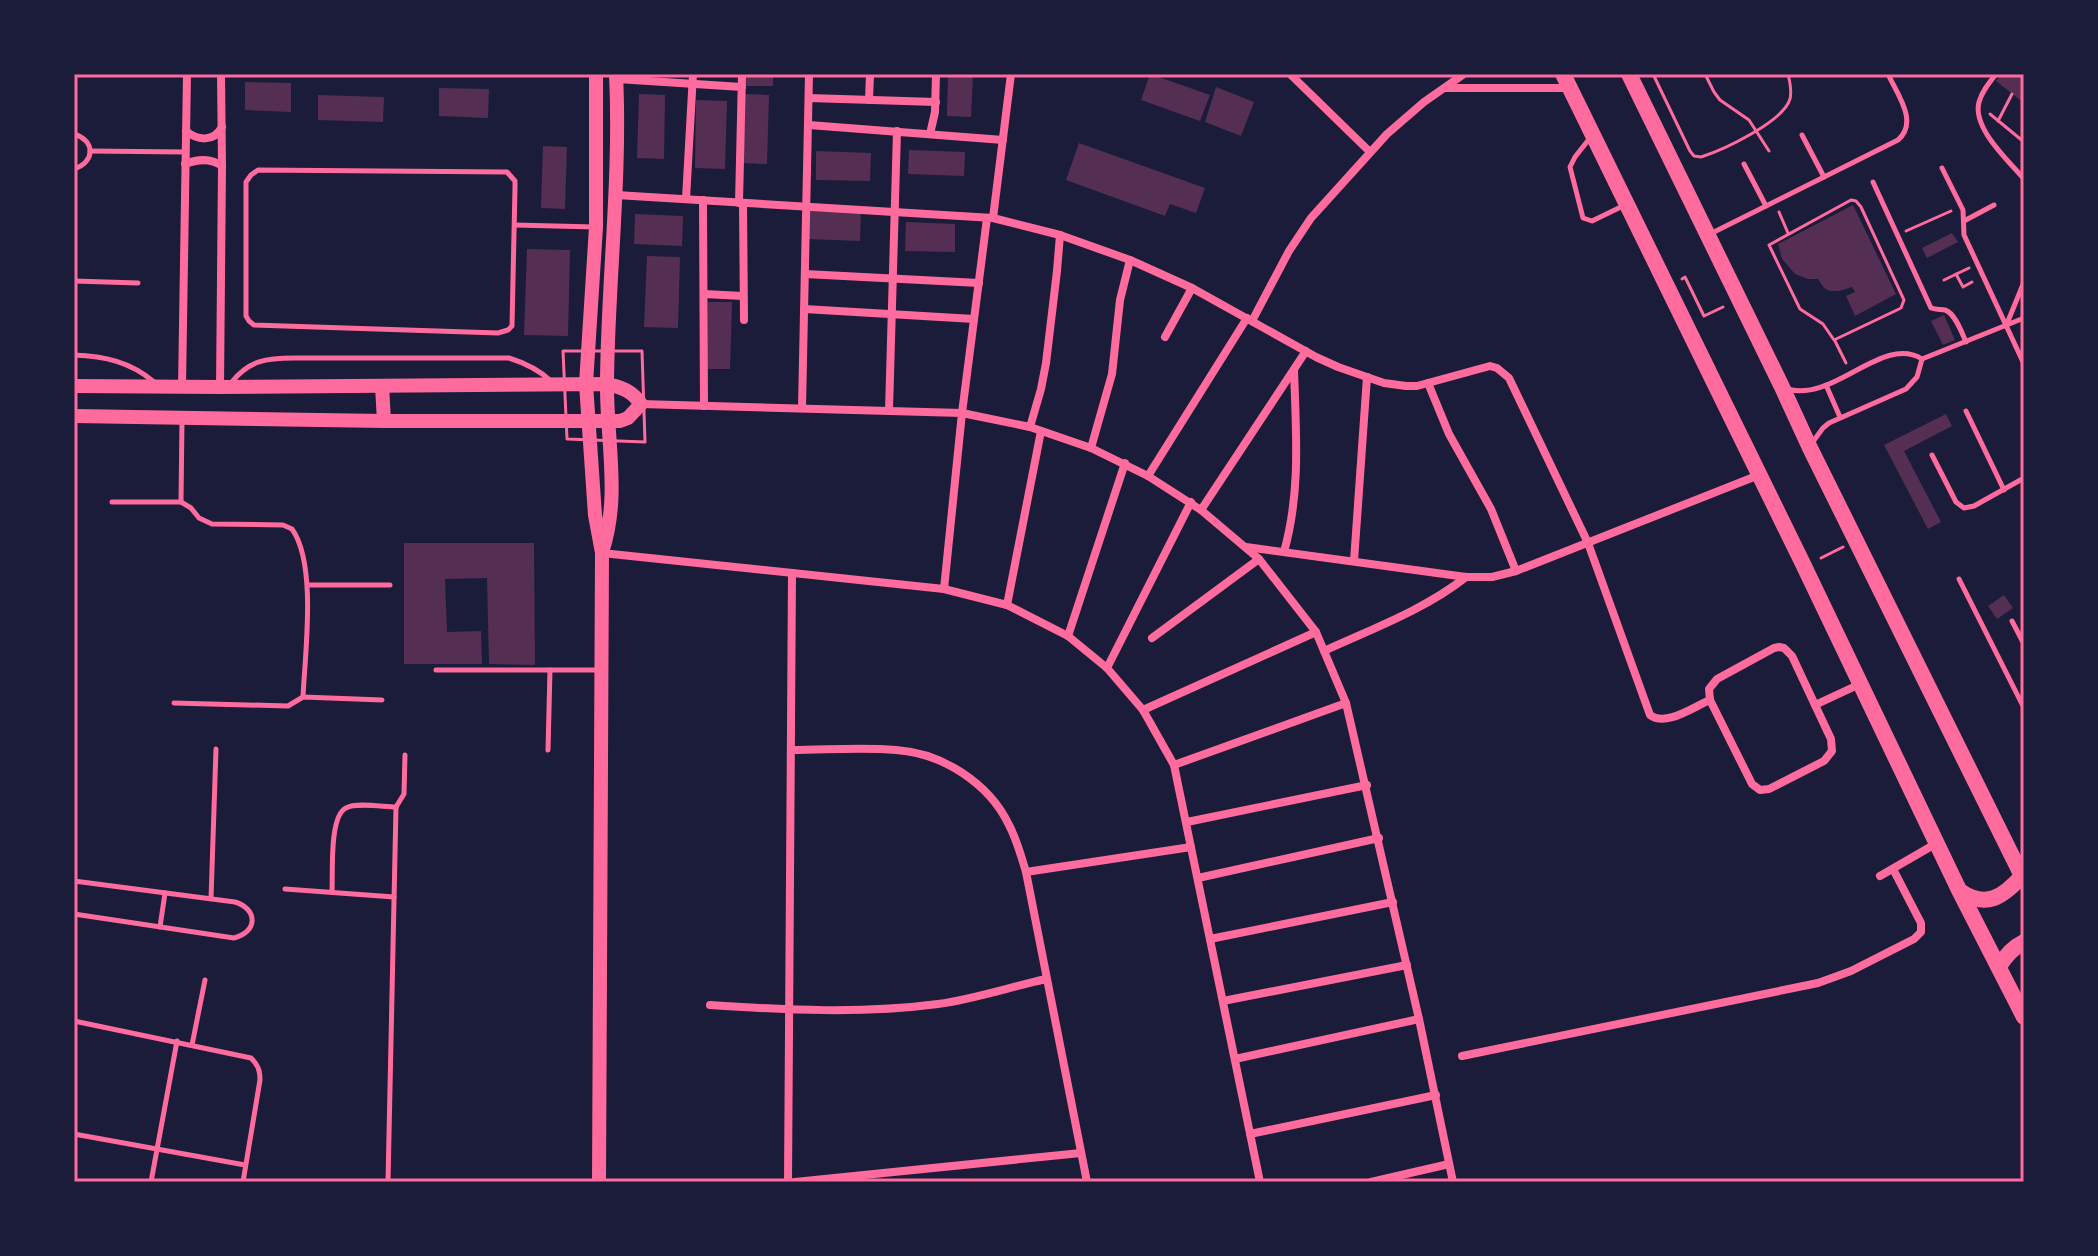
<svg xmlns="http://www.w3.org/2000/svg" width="2098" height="1256" viewBox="0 0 2098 1256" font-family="Figtree,sans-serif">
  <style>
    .building { fill: #542f53 }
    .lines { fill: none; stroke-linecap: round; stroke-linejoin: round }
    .path { stroke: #ff6b9d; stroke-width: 3 }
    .service { stroke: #ff6b9d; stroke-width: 5 }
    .minor { stroke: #ff6b9d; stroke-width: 8 }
    .tertiary { stroke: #ff6b9d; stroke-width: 14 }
    .primary { stroke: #ff6b9d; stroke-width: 16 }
    .neatline { fill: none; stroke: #ff6b9d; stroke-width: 3 }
  </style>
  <rect width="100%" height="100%" fill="#1b1b3a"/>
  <g class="building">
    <path d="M745,74H773V86H744Z"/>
    <path d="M948,74H973L971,117L947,116Z"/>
    <path d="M1150,74L1210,95L1200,121L1141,100Z"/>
    <path d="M2002,74H2024V103L1996,81Z"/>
    <path d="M245,82L291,83V112L245,110Z"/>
    <path d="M1216,87L1254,102L1241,136L1205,122Z"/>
    <path d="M439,88L489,89L488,118L439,116Z"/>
    <path d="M639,94L665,95L664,159L637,158Z"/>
    <path d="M745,94L769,95L767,164L743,163Z"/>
    <path d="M318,95L384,97L383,122L318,120Z"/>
    <path d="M696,100L727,101L725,169L695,168Z"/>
    <path d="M1079,143L1205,188L1196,213L1170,204L1165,216L1066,180Z"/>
    <path d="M543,146L567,147L565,209L541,208Z"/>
    <path d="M909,150L965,152L964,176L908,174Z"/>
    <path d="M816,151L871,153L870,181L816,180Z"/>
    <path d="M1853,205L1896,294L1855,316L1846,296L1855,292L1852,287L1839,291H1830L1824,288L1818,279H1808L1795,274L1782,259L1778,244Z"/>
    <path d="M809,209L861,211L860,241L808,239Z"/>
    <path d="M635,214L683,216L682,246L634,244Z"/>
    <path d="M906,222L955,224V252L905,251Z"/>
    <path d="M1952,233L1958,242L1927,258L1922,248Z"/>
    <path d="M527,249L570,250L568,336L524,335Z"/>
    <path d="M647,256L680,257L678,328L644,327Z"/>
    <path d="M708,302H732L730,369H707Z"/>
    <path d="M1944,315L1955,340L1943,345L1931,321Z"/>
    <path d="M1946,414L1952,426L1904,451L1941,522L1928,529L1884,445Z"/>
    <path d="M404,543H534L535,665L489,664L487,578L445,579L447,632L481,631L482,664H404Z"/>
    <path d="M2004,595L2013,608L1997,619L1988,606Z"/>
  </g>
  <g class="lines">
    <g class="path">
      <path d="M1653,74L1690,151L1694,156L1701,157C1723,150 1783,122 1790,99C1792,91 1790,82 1788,74"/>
      <path d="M1705,74L1714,92L1720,100L1749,120L1769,151"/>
      <path d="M1990,114L2024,142"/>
      <path d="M1998,121L2012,94"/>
      <path d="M1851,200L1856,201L1861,207L1904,300L1901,308L1897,310L1834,340L1823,324L1800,309L1769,245Z"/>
      <path d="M1779,212L1788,233"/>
      <path d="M1906,231L1951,211"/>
      <path d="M1956,274L1963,287L1972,282"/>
      <path d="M1682,279L1685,277L1704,316L1723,307"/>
      <path d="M1944,280L1969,268"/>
      <path d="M1835,341L1846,363"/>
      <path d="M563,351H642L645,442L567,439Z"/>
      <path d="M1821,558L1843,547"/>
    </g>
    <g class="service">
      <path d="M1996,74C1989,83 1982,91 1979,102C1972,128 2008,160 2024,179"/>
      <path d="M74,134C96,141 95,162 74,169"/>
      <path d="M1802,135L1824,177"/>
      <path d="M1590,138L1575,157L1570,167L1583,218L1592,221L1625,205"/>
      <path d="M90,151L185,152"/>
      <path d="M1744,164L1766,206"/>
      <path d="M1942,168L1963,210L1964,235L2024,364"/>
      <path d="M258,170L507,172L515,181V188L512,326L508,330L498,333L254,325L249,321L246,316V182L251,175Z"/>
      <path d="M1873,182L1931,308C1936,310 1941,309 1945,310C1955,313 1962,333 1966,342"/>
      <path d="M1964,221L1994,205"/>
      <path d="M515,225L595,227"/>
      <path d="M1712,233L1898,140C1919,122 1897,94 1888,74"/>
      <path d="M74,281L138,283"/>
      <path d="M2006,326L2024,282"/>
      <path d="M74,355C104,356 131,362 154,382"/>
      <path d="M1922,359L2024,318"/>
      <path d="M231,383C249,360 267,358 294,358H509C525,363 538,369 551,381"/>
      <path d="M1826,385L1840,417"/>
      <path d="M1787,389C1834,403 1882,334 1922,359L1917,377L1906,389L1829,423L1823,428L1812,443"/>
      <path d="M1966,411L2004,490"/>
      <path d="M1932,455L1956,502L1964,508L1974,506L2024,478"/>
      <path d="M112,502H181L191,508L199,518L212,524L283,525L292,529C317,564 305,653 303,697"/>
      <path d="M181,502L182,419"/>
      <path d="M1959,579L2024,708"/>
      <path d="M308,585H390"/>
      <path d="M2012,621L2024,644"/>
      <path d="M436,670H600"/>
      <path d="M174,703L288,706L303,697L382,700"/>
      <path d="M548,750L550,670"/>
      <path d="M74,881L235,902C258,909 258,932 234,938L74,914"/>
      <path d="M285,889L394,897"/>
      <path d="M332,892C333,874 329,816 346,808C356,802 384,807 396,807"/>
      <path d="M211,899L216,749"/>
      <path d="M160,927L165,893"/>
      <path d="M74,1021L251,1058C258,1065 260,1070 260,1080L243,1182"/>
      <path d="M192,1045L205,980"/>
      <path d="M74,1134L245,1165"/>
      <path d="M151,1182L177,1041"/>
      <path d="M388,1182L396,807L404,794L405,755"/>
    </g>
    <g class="minor">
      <path d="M1290,74L1370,152"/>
      <path d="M617,79L742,87"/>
      <path d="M1445,88H1571"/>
      <path d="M809,98L936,102"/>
      <path d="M869,100L870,74"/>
      <path d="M809,125L1003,140"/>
      <path d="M186,131C198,141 214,142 222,127"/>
      <path d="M930,134L935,112L936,74"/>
      <path d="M185,164C198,159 211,158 222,166"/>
      <path d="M616,195L993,218L1060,235L1130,260L1192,288L1316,357L1338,367L1384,383L1406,386H1417L1490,366L1497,368L1509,378L1588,543L1650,715C1666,727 1693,707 1710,700"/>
      <path d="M686,199L693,74"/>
      <path d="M703,200L704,406"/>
      <path d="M739,203L742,74"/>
      <path d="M743,203L744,320"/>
      <path d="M993,218L1011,74"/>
      <path d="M805,274L979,283"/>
      <path d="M704,294L743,296"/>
      <path d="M804,309L974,319"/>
      <path d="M1252,321L1289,251L1311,218L1387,134L1424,102L1464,74"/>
      <path d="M1165,337L1192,288"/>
      <path d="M1428,383L1449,434L1491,509L1516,571"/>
      <path d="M182,387L187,74"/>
      <path d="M220,387L222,166L221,74"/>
      <path d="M641,404L962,413L1030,427L1091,448L1148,476L1201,510L1259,559L1316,632L1346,703L1419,1019L1453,1182"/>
      <path d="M802,408L809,74"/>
      <path d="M889,411L897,131"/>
      <path d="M1030,427L1041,389L1046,363L1057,271L1060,235"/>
      <path d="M1091,448L1112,374L1120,300L1130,260"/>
      <path d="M1148,476L1247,318"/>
      <path d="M1201,510L1306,351"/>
      <path d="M1246,547L1466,577H1492L1516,571L1759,475"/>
      <path d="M1284,552C1301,491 1296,433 1294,370"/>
      <path d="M602,553L944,589L1007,605L1068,636L1107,668L1143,710L1174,765L1260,1182"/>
      <path d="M1354,561L1367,377"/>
      <path d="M944,589L962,413L987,218"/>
      <path d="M1007,605L1041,431"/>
      <path d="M1068,636L1125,463"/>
      <path d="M1152,638L1259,559"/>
      <path d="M1779,647L1784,648L1792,656L1831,739L1832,751L1824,761L1769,789L1760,790L1752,784L1710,700L1709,689L1717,679L1774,648Z"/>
      <path d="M1324,651C1372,629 1424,610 1466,577"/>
      <path d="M1107,668L1191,502"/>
      <path d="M1815,705L1860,684"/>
      <path d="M1143,710L1316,632"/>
      <path d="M791,750C826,750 861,747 896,750C942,753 989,783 1009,825C1017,840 1021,856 1026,872L1087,1182"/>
      <path d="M1174,765L1346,703"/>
      <path d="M1187,822L1367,785"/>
      <path d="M1026,872L1191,847"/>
      <path d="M1880,876L1937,843"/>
      <path d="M1198,878L1379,838"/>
      <path d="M1210,939L1393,902"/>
      <path d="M1223,1001L1407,965"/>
      <path d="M710,1005C786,1010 862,1014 938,1004C974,999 1010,987 1046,979"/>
      <path d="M1462,1056L1818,983L1851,971L1914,939L1921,932V923L1893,869"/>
      <path d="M1235,1059L1419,1019"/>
      <path d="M1250,1134L1436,1095"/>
      <path d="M788,1182L792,573"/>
      <path d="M795,1182L1081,1153"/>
      <path d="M1371,1182L1449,1164"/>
    </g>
    <g class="tertiary">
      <path d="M596,74V227L586,384L595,515L602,553L599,1182"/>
      <path d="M74,386L220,387L606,384C622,387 632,391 641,404L628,418L620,421H384L74,416"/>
      <path d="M382,386L384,421"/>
      <path d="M602,552C621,497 606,438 607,381C608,279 621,177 616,74"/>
    </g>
    <g class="primary">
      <path d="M1563,74L1804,566L1959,890L2024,1017"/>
      <path d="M1629,74L1782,387L1810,448L2024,880"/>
      <path d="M1960,891C1986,909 2003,897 2022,876"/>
      <path d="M1999,967C2005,956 2012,948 2024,942"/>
    </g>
  </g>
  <rect width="2098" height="1256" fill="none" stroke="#1b1b3a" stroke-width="152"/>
  <rect x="76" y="76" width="1946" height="1104" class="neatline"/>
</svg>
